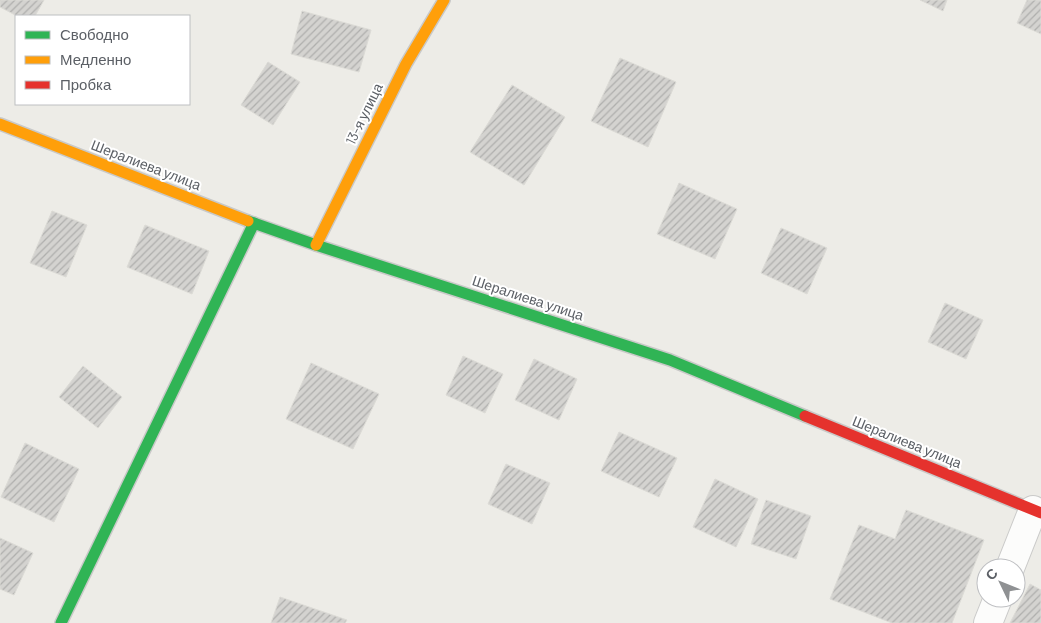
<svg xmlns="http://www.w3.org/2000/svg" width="1041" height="623" viewBox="0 0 1041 623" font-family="Barlow,sans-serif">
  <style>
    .building { fill: url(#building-hatch); stroke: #dcdbd6 }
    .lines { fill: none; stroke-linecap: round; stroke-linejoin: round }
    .street-casing { stroke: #cacac9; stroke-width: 30 }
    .fast-casing { stroke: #c9c9c8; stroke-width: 14 }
    .slow-casing { stroke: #c9c9c8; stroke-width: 14 }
    .jam-casing { stroke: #c9c9c8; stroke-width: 14 }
    .street { stroke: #fcfcfb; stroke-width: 28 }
    .fast { stroke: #30b455; stroke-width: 11 }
    .slow { stroke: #ff9f0a; stroke-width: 11 }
    .jam { stroke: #e5322d; stroke-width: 11 }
    .labels { text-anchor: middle; stroke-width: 4; stroke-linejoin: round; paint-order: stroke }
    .street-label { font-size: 14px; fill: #5c6066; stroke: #fff }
  </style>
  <defs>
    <pattern id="building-hatch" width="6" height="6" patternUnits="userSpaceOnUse" patternTransform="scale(1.25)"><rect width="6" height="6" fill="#d4d3d0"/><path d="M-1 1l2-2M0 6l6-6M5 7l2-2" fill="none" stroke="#afafad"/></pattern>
  </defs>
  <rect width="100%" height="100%" fill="#edece7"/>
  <g class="building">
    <path d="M0,0H44L35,16H17L0,7Z"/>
    <path d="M920,0H947L943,11Z"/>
    <path d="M1027,0H1041V34L1017,23Z"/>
    <path d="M302,11L371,30L359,72L291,54Z"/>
    <path d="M620,58L676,82L648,147L591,121Z"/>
    <path d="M268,62L300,82L273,125L241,105Z"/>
    <path d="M512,85L565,117L524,185L470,152Z"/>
    <path d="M679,183L737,209L715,259L657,234Z"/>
    <path d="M52,211L87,225L66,277L30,263Z"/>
    <path d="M145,225L209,251L192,294L127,267Z"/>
    <path d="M781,228L827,248L807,294L761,273Z"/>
    <path d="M945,303L983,320L966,359L928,342Z"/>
    <path d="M463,356L503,374L485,413L446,395Z"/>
    <path d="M534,359L577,379L559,420L515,400Z"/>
    <path d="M311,363L379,394L353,449L286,419Z"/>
    <path d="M83,366L122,397L98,428L59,397Z"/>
    <path d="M619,432L677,458L659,497L601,471Z"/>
    <path d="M25,443L79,469L54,522L1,497Z"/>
    <path d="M506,464L550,483L532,524L488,504Z"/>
    <path d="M715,479L758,499L736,547L693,527Z"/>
    <path d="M766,500L811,516L796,559L751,544Z"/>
    <path d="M906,510L984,540L952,623H892L830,599L859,525L895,539Z"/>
    <path d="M0,538L33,553L14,595L0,589Z"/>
    <path d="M1030,584L1041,590V623H1010Z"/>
    <path d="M280,597L347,620L345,623H271Z"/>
  </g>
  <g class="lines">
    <g class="street-casing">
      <g id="street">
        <path d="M1010,568L1033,510"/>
        <path d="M988,623L998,598"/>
      </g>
    </g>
    <g class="fast-casing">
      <g id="fast">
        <path d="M248,221L316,245L670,360L805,416"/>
        <path d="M61,623L254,223"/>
      </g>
    </g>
    <g class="slow-casing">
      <g id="slow">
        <path d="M0,124L248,221"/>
        <path d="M316,245L406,64L444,0"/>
      </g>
    </g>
    <g class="jam-casing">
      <path id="jam" d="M805,416L1041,513"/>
    </g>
    <use href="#street" class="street"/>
    <use href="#fast" class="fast"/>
    <use href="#slow" class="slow"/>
    <use href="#jam" class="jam"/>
  </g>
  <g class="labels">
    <g class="street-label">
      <text transform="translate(364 114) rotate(-64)" y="5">13-я улица</text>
      <text transform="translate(146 165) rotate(21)" y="5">Шералиева улица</text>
      <text transform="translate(528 298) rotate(18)" y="5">Шералиева улица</text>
      <text transform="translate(907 442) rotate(22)" y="5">Шералиева улица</text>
    </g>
  </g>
  <rect x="15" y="15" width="175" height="90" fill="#ffffff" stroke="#bebfc2"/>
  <rect x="25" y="31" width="25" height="8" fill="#30b455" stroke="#bebfc2"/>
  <text x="60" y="40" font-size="15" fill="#5c6066">Свободно</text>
  <rect x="25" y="56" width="25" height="8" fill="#ff9f0a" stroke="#bebfc2"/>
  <text x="60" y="65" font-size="15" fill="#5c6066">Медленно</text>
  <rect x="25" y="81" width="25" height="8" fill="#e5322d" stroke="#bebfc2"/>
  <text x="60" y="90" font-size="15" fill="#5c6066">Пробка</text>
  <g transform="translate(1001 583) rotate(313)"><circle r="24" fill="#ffffff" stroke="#bebfc2"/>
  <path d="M0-4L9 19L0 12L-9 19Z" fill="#8f9193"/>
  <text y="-8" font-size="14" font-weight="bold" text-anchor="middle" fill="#5c6066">С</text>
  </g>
</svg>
